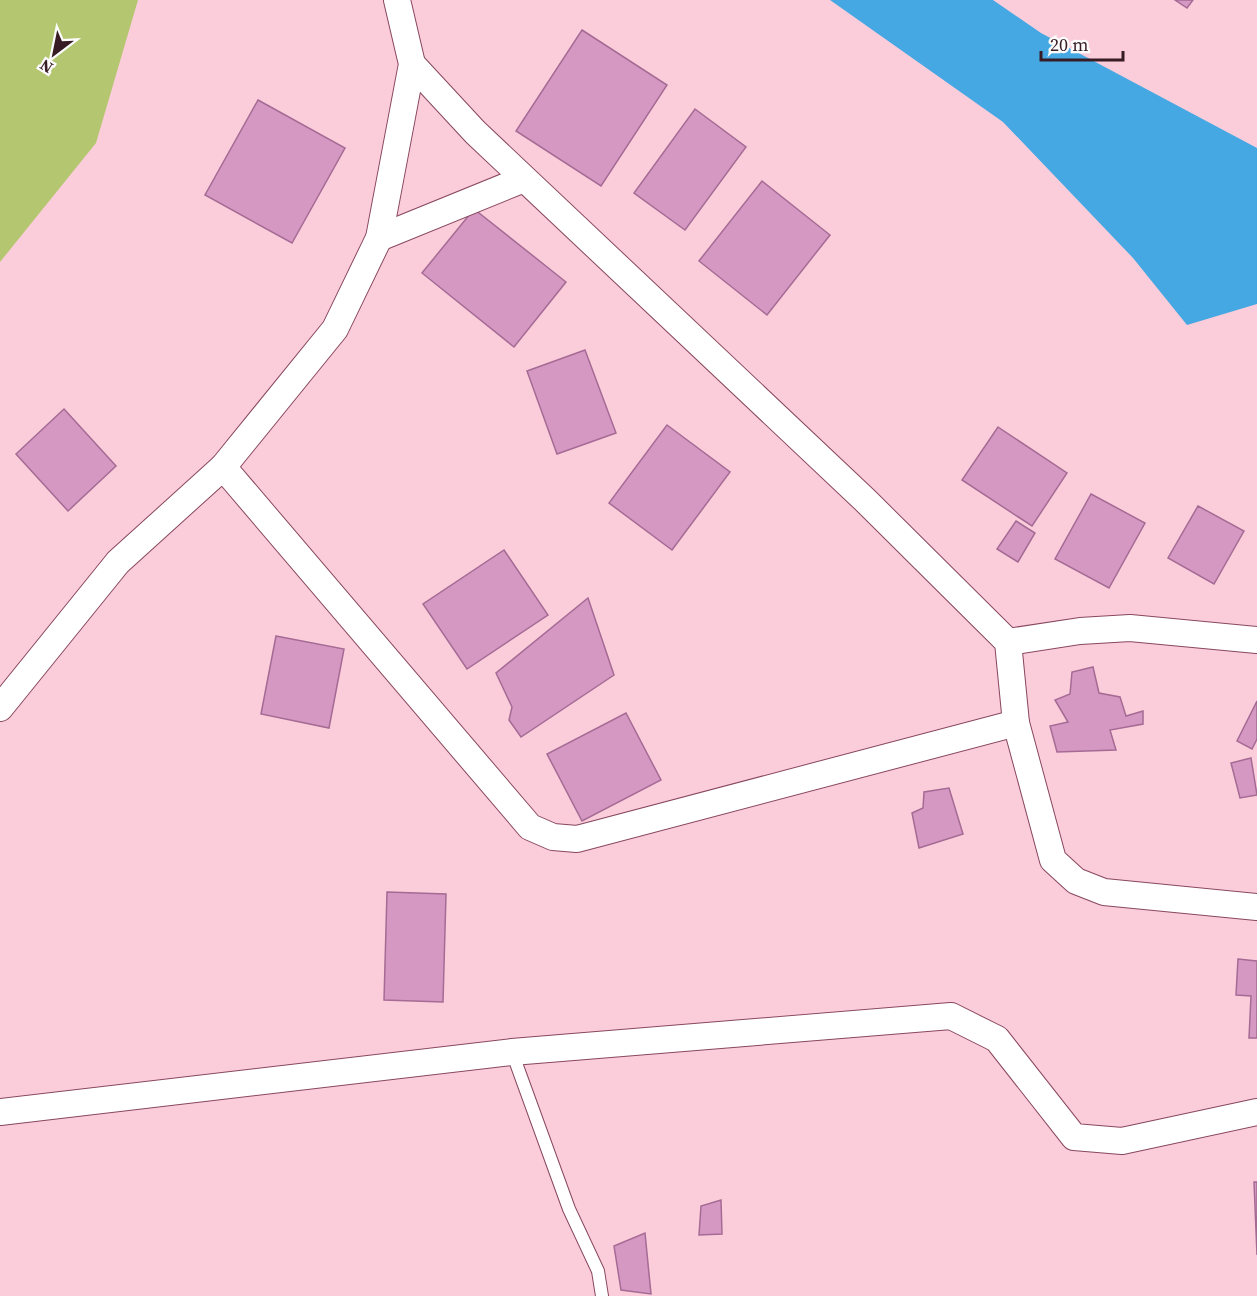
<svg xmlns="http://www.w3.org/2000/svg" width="1257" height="1296" viewBox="0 0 1257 1296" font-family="'Source Serif 4',serif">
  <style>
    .green { fill: #b5c670 }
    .water { fill: #45a8e2 }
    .building { fill: #d598c3; stroke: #a56b94; stroke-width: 1.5 }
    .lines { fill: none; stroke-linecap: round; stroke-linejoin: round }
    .lane-casing { stroke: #88475f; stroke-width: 14 }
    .street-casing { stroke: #88475f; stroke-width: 28 }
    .lane { stroke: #fff; stroke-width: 12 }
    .street { stroke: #fff; stroke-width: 26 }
  </style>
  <rect width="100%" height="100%" fill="#fbcddb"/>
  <path class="green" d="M0,0H138L96,143L0,262Z"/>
  <path class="water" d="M830,0H993L1041,33L1257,148V304L1187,325L1133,258L1003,122Z"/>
  <g class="building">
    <path d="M1175,0H1193L1187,8Z"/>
    <path d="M582,30L667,85L601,186L516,131Z"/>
    <path d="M258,100L345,148L292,243L205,195Z"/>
    <path d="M695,109L746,147L685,230L634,193Z"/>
    <path d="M762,181L830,235L767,315L699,261Z"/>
    <path d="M474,209L566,282L514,347L422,273Z"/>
    <path d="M585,350L616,433L557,454L527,371Z"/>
    <path d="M64,409L116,466L68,511L16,454Z"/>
    <path d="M667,425L730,472L672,550L609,503Z"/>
    <path d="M998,427L1067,473L1032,526L962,480Z"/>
    <path d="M1091,494L1145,523L1109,588L1055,559Z"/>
    <path d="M1198,506L1244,531L1214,584L1168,558Z"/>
    <path d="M1016,521L1035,533L1018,562L997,549Z"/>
    <path d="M504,550L548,615L467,669L423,604Z"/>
    <path d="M588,598L614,675L521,737L509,720L512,707L496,673Z"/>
    <path d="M276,636L344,649L329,728L261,714Z"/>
    <path d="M1093,667L1099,693L1120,697L1126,716L1143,711V724L1110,730L1116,750L1057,752L1050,726L1068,722L1055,700L1070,694L1072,672Z"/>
    <path d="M1257,701V739L1252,749L1237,741Z"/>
    <path d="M626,713L661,780L582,821L547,754Z"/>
    <path d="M1251,758L1257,795L1240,798L1231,763Z"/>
    <path d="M949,788L963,834L919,848L912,813L923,808L924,792Z"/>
    <path d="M387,892L446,894L443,1002L384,1000Z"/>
    <path d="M1238,959L1257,961V1038H1249L1251,996L1236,995Z"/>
    <path d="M1254,1182H1257V1255Z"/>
    <path d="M721,1200L722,1234L699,1235L701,1206Z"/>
    <path d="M645,1233L651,1294L621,1290L614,1246Z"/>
  </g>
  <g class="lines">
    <g class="lane-casing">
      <path id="lane" d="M512,1052L569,1209L598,1271L602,1296"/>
    </g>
    <g class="street-casing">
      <g id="street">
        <path d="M412,64L475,132L866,501L1008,642L1016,723L1053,860L1076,881L1104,892L1257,907"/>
        <path d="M379,238L524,179"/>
        <path d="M223,467L530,827L553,837L577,839L1016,723"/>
        <path d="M1008,642L1080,631L1130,628L1257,640"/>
        <path d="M0,708L118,562L223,467L335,329L379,238L412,64L397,0"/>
        <path d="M0,1112L512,1052L951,1016L997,1039L1074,1137L1122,1141L1257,1112"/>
      </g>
    </g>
    <use href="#lane" class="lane"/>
    <use href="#street" class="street"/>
  </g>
  <g transform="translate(54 54) rotate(212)" stroke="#fcfcfc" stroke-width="4.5" paint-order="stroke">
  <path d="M0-4.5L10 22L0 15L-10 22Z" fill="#381c25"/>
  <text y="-9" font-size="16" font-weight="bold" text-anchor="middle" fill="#381c25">N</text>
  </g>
  <path d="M1041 51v9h82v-9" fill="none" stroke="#381c25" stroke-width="3"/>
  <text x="1050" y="51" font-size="18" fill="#381c25" stroke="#fcfcfc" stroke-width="4.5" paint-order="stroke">20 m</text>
</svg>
